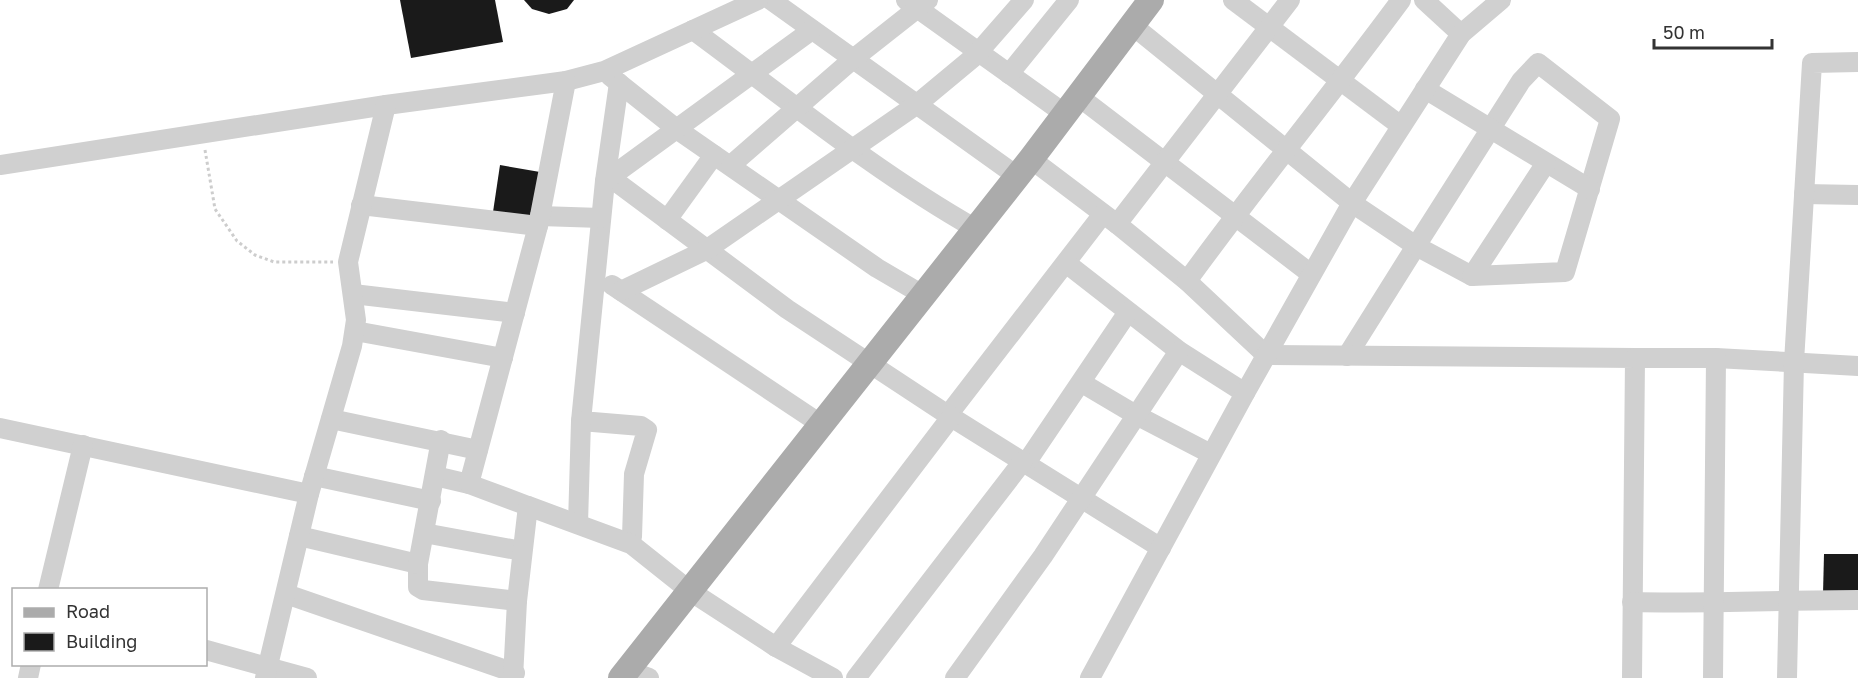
<svg xmlns="http://www.w3.org/2000/svg" width="1858" height="678" viewBox="0 0 1858 678" font-family="'Golos Text',sans-serif">
  <style>
    .building { fill: #1a1a1a }
    .lines { fill: none; stroke-linecap: round; stroke-linejoin: round }
    .path { stroke: #cdcdcd; stroke-width: 3; stroke-dasharray: 3 3; stroke-linecap: butt }
    .minor { stroke: #d0d0d0; stroke-width: 20 }
    .major { stroke: #ababab; stroke-width: 26 }
  </style>
  <rect width="100%" height="100%" fill="#fff"/>
  <g class="building">
    <path d="M400,0H495L503,42L411,58Z"/>
    <path d="M524,0H574L567,9L549,14L532,9Z"/>
    <path d="M500,165L540,172L532,216L493,212Z"/>
    <path d="M1824,554H1858V595L1823,594Z"/>
  </g>
  <g class="lines">
    <path class="path" d="M205,150L215,209L237,241L255,255L274,262H333"/>
    <g class="minor">
      <path d="M771,0L1017,176"/>
      <path d="M906,0L1065,114"/>
      <path d="M1233,0L1401,126"/>
      <path d="M1424,0L1461,34"/>
      <path d="M1132,25L1352,203L1416,246L1347,356"/>
      <path d="M693,30C787,99 874,171 976,229"/>
      <path d="M1538,63L1610,119L1565,272L1472,276L1416,246L1521,81Z"/>
      <path d="M1009,74L1069,0"/>
      <path d="M610,76L678,130L877,268L923,295"/>
      <path d="M619,83L605,181L581,421L641,426L647,430L634,474L632,537"/>
      <path d="M1425,89L1590,189"/>
      <path d="M1078,96L1311,274"/>
      <path d="M1031,159L1117,224L1187,281L1266,355L1635,358L1632,678"/>
      <path d="M0,165L386,105L566,81L604,71L758,0"/>
      <path d="M731,165L853,59L928,0"/>
      <path d="M611,178L787,309L948,415L1103,214"/>
      <path d="M605,181L812,30"/>
      <path d="M1804,194L1858,195"/>
      <path d="M361,205L538,226"/>
      <path d="M540,216L601,218"/>
      <path d="M667,220L714,155"/>
      <path d="M1117,224L1290,0"/>
      <path d="M1066,263L1179,351L1245,393"/>
      <path d="M1472,276L1546,163"/>
      <path d="M1187,281C1256,186 1331,95 1401,0"/>
      <path d="M612,285L822,425"/>
      <path d="M621,291L706,250L916,105L975,56L1024,0"/>
      <path d="M353,294L515,313"/>
      <path d="M355,331L503,358"/>
      <path d="M1635,358H1716L1858,366"/>
      <path d="M1082,383L1136,415L1211,454"/>
      <path d="M948,415L1161,548"/>
      <path d="M331,419L478,450"/>
      <path d="M0,428L309,494"/>
      <path d="M1026,463L1128,312"/>
      <path d="M314,476L431,501"/>
      <path d="M435,476L469,484"/>
      <path d="M528,506L469,484L538,226L566,81"/>
      <path d="M578,524L581,421"/>
      <path d="M424,533L522,551"/>
      <path d="M299,536L418,564V587L423,590L517,601"/>
      <path d="M418,564L441,440"/>
      <path d="M48,590L83,445"/>
      <path d="M286,594L515,673"/>
      <path d="M1632,602C1708,604 1783,600 1858,600"/>
      <path d="M776,647L951,417"/>
      <path d="M206,650L307,678"/>
      <path d="M627,670L649,678"/>
      <path d="M28,678L31,664"/>
      <path d="M265,678L309,494L352,346L356,320L348,262L386,105"/>
      <path d="M513,678L517,601L528,506L631,544L690,591L776,647L833,678"/>
      <path d="M856,678L1023,461"/>
      <path d="M955,678L1043,556L1179,351"/>
      <path d="M1090,678L1245,393L1352,203L1461,34L1501,0"/>
      <path d="M1713,678L1716,358"/>
      <path d="M1787,678L1794,362L1812,63L1858,62"/>
    </g>
    <path class="major" d="M621,678L1031,159L1151,0"/>
  </g>
  <rect x="12" y="588" width="195" height="78" fill="#ffffff" stroke="#adadad" stroke-width="1.5"/>
  <rect x="24" y="608" width="30" height="9" fill="#ababab" stroke="#adadad" stroke-width="1.5"/>
  <text x="66" y="618" font-size="18" fill="#333333">Road</text>
  <rect x="24" y="633" width="30" height="18" fill="#1a1a1a" stroke="#adadad" stroke-width="1.5"/>
  <text x="66" y="648" font-size="18" fill="#333333">Building</text>
  <path d="M1654 39v9h118v-9" fill="none" stroke="#333333" stroke-width="3"/>
  <text x="1663" y="39" font-size="18" fill="#333333" stroke="#ffffff" stroke-width="4.5" paint-order="stroke">50 m</text>
</svg>
